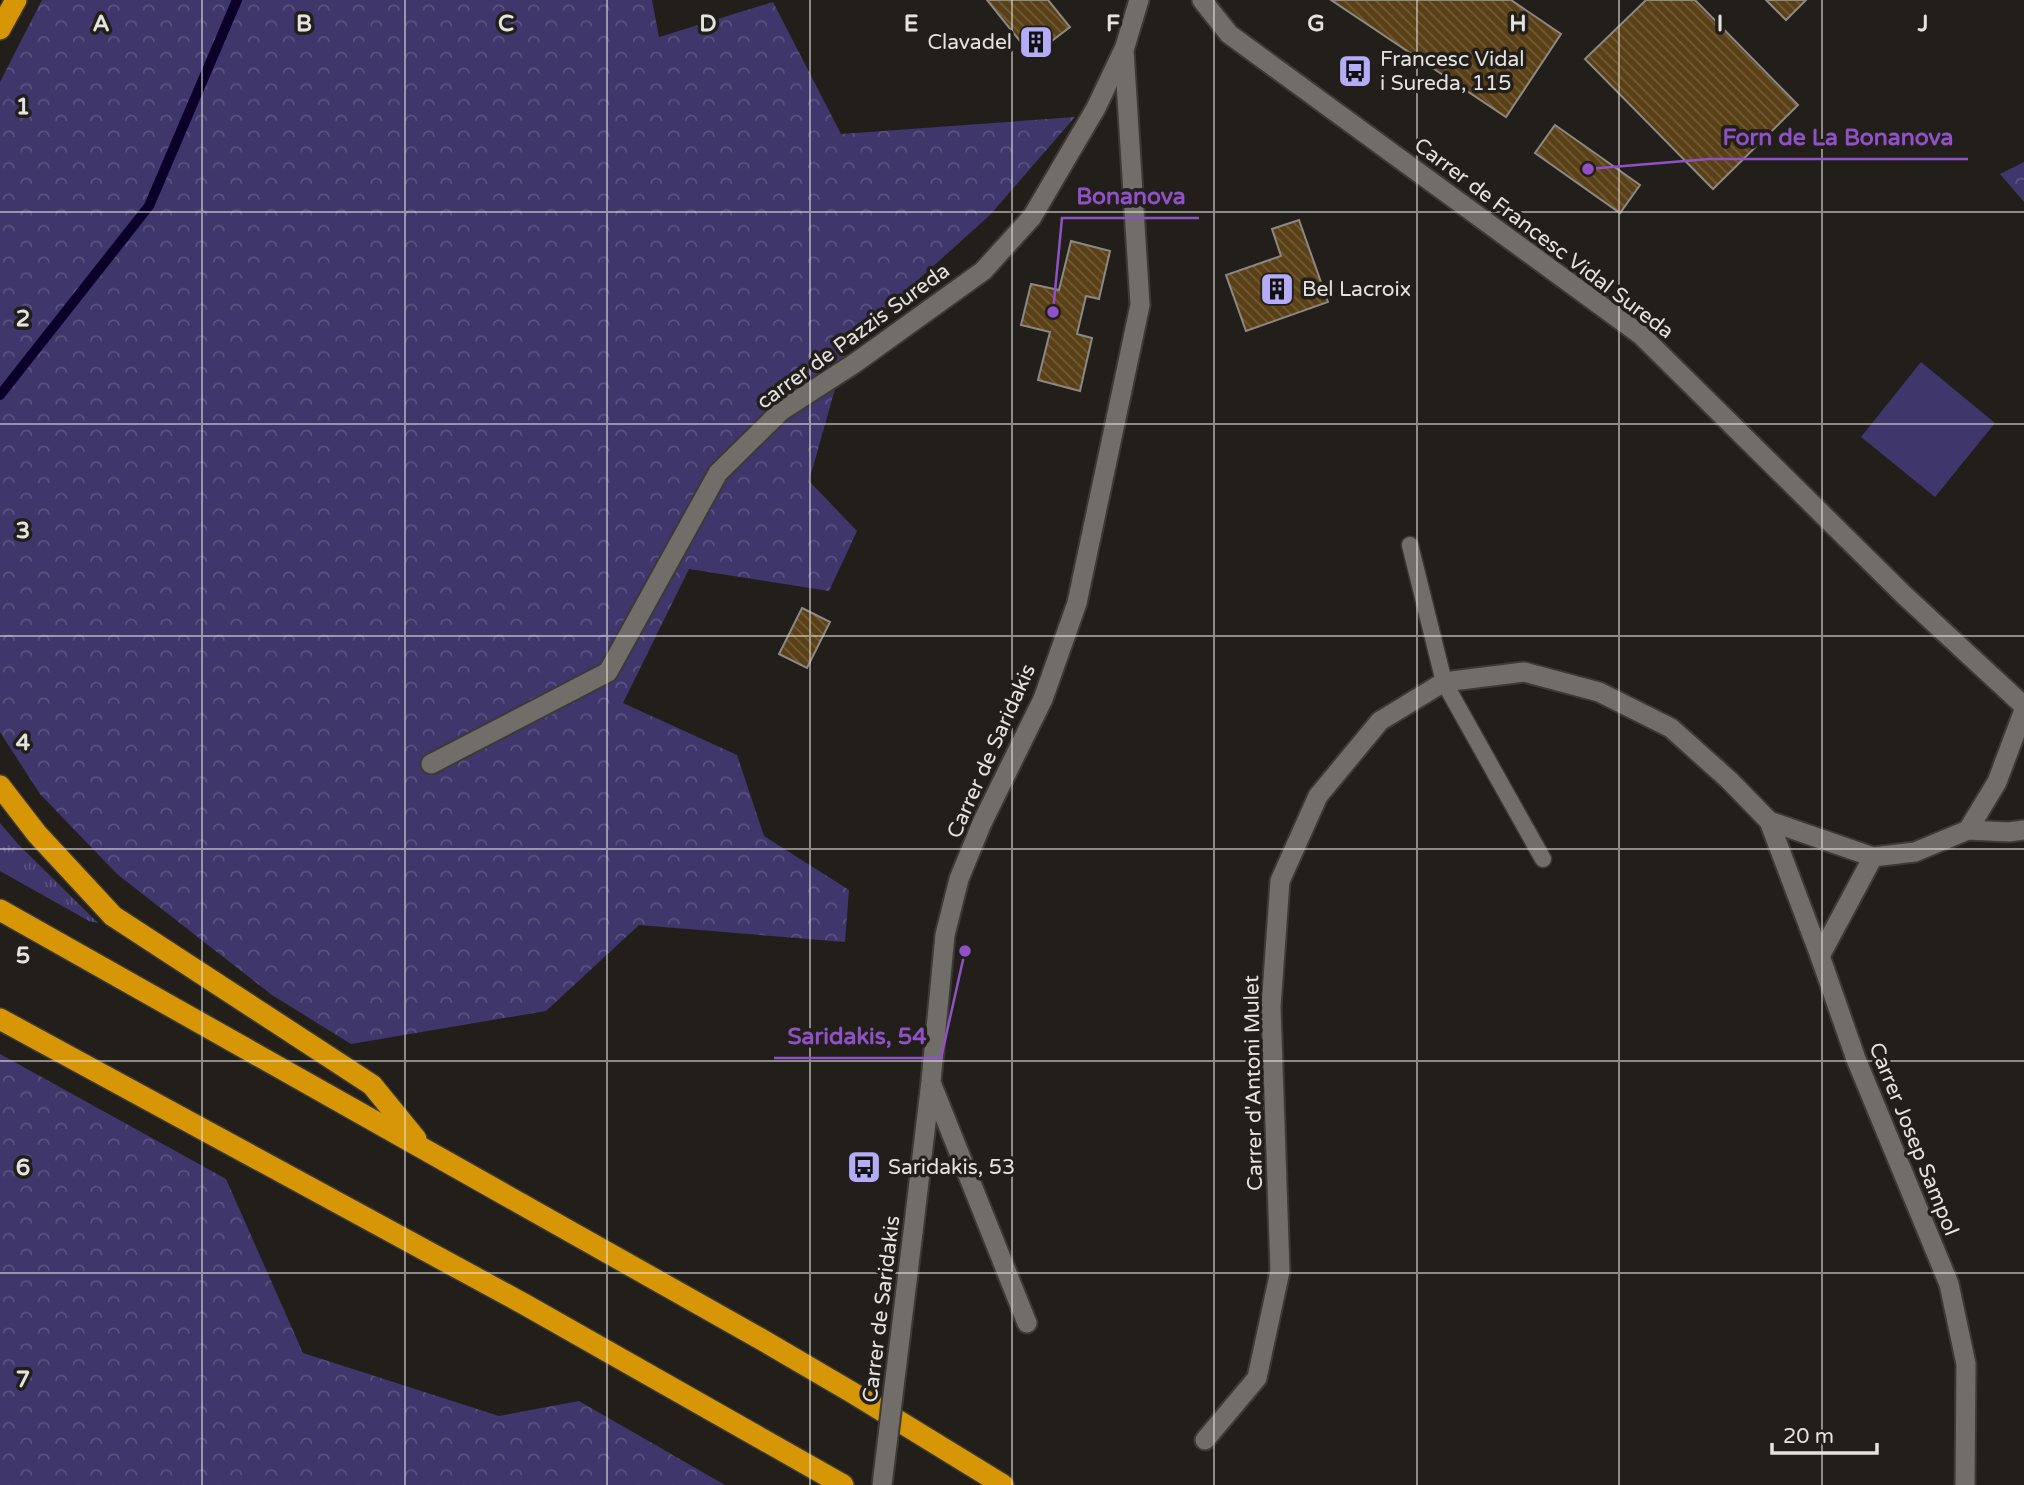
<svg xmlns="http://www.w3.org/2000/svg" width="2024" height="1485" viewBox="0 0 2024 1485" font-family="'Varela Round',sans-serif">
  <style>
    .grass { fill: url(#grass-tufts) }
    .forest { fill: url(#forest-crowns) }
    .park { fill: #3f366b }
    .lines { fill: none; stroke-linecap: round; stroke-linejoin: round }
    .stream { stroke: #0b0029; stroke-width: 10 }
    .building { fill: url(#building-back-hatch); stroke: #8c8883; stroke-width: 2 }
    .service-casing { stroke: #3c3936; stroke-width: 19 }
    .minor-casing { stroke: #3c3936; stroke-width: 23 }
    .tertiary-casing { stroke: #3c3936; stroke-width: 23 }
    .motorway-casing { stroke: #3c3936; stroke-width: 24 }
    .service { stroke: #716e69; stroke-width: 16 }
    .minor { stroke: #716e69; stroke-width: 19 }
    .tertiary { stroke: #716e69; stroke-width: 19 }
    .motorway { stroke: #d79605; stroke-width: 21 }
    .minor-bridge-casing { stroke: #3c3936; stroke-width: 23; stroke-linecap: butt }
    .minor-bridge { stroke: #716e69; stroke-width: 19 }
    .grid { fill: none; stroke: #e5e3e0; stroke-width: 2; stroke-opacity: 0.55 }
    .labels { text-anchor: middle; stroke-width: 7; stroke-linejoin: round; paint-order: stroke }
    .poi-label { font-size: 21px; fill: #e5e3e0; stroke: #221f1b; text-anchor: start }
    .street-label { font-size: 21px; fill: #e5e3e0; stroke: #221f1b }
    .grid-label { font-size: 23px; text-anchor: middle; font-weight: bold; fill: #e5e3e0; stroke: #221f1b; stroke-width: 7; stroke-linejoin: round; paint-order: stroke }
    .leader { fill: none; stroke: #9051c6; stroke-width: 2.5 }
    .callout-dot { fill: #9051c6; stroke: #221f1b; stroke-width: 2.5 }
    .callout-label { font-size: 23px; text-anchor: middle; font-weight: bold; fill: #9051c6; stroke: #221f1b; stroke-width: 7; stroke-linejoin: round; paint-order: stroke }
  </style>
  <defs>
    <pattern id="grass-tufts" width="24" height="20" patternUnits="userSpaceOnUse" patternTransform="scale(1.75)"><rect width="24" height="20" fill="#3f366b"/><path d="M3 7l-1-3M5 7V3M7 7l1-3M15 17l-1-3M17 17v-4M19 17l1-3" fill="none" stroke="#5b5380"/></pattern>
    <pattern id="forest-crowns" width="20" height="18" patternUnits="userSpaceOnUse" patternTransform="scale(1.75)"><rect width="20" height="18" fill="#3f366b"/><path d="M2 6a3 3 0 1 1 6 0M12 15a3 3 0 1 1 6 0" fill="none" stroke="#5b5380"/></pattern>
    <pattern id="building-back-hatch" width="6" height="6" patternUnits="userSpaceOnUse" patternTransform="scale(1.75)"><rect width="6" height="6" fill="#5a4016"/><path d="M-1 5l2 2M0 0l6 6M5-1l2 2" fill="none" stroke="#725b38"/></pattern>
  </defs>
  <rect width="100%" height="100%" fill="#221f1b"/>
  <path class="grass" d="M0,823L18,844L98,923L89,921L0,871Z"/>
  <g class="forest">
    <path d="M42,0H652L659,37L773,2L841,134L1075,117L990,215L848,343L809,481L857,531L829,591L689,569L623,703L737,755L764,836L849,890L845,942L639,925L546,1011L351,1044L272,995L117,874L40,794L0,732V82Z"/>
    <path d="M2024,162V202L2000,174Z"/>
    <path d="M0,1054L226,1179L303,1353L499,1416L579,1401L725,1485H0Z"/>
  </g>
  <path class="park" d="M1921,362L1995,423L1935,497L1861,437Z"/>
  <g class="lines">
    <path class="stream" d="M0,395L149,206L237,0"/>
  </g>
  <g class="building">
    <path d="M987,0H1048L1070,27L1032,56Z"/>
    <path d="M1331,0H1511L1561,34L1506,117Z"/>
    <path d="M1646,0H1695L1798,105L1713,189L1585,59Z"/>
    <path d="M1766,0H1806L1786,20Z"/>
    <path d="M1555,125L1640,185L1620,213L1535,153Z"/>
    <path d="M1299,220L1328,302L1246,331L1226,275L1281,256L1272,229Z"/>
    <path d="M1071,241L1110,251L1099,299L1086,296L1077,334L1092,338L1080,391L1038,380L1050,332L1021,325L1031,284L1059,290Z"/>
    <path d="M802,608L830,622L807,668L779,654Z"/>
  </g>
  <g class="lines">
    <g class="service-casing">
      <path id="service" d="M1410,545L1444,682L1543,859"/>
    </g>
    <g class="minor-casing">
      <g id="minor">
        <path d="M431,764L608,672L718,473L781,411L855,363L983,271L1032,217L1096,108L1123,51"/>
        <path d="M1769,821L1873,857L1915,852L1968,830L2009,832L2024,830"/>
        <path d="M1968,830L1997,782L2024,710"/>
        <path d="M1820,956L1873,857"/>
        <path d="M932,1085L1027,1323"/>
        <path d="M913,1232L931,1081L945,935L959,879L982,823L1043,699L1077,603L1140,305L1124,50L1139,0"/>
        <path d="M1205,1440L1257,1378L1280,1271L1271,1007L1280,881L1318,796L1380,721L1444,682L1524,672L1599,692L1671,728L1729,780L1769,821L1820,956L1856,1059L1949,1284L1966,1364L1965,1485"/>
      </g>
    </g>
    <g class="tertiary-casing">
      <path id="tertiary" d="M1202,0L1229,34L1641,335L1904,595L2024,706"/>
    </g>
    <g class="motorway-casing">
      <g id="motorway">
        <path d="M0,29L16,0"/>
        <path d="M0,786L37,834L113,916L372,1085L416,1139"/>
        <path d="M0,910L759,1338L853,1393L1003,1485"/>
        <path d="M0,1019L524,1304L843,1485"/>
      </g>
    </g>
    <use href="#service" class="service"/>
    <use href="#minor" class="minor"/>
    <use href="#tertiary" class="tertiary"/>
    <use href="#motorway" class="motorway"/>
    <g class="minor-bridge-casing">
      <path id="minor-bridge" d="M882,1485L913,1232"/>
    </g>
    <use href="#minor-bridge" class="minor-bridge"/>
  </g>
  <path class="grid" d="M202,0V1485M405,0V1485M607,0V1485M810,0V1485M1012,0V1485M1214,0V1485M1417,0V1485M1619,0V1485M1822,0V1485M0,212H2024M0,424H2024M0,636H2024M0,849H2024M0,1061H2024M0,1273H2024"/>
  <defs>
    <g id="building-square" transform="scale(1.75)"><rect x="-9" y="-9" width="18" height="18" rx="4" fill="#b5acf8" stroke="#221f1b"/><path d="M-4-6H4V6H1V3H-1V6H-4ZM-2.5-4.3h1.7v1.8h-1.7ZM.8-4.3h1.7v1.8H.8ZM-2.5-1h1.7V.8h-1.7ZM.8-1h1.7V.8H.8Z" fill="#111"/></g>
    <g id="bus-square" transform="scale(1.75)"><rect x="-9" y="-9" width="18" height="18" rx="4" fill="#b5acf8" stroke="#221f1b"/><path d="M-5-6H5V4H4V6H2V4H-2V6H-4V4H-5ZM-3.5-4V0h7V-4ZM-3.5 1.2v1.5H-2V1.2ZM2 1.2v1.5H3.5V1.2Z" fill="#111"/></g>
  </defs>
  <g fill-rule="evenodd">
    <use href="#building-square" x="1036" y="42"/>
    <use href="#bus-square" x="1355" y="71"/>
    <use href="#building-square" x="1277" y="289"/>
    <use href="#bus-square" x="864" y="1167"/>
  </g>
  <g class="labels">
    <g class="poi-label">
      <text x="1012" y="49" text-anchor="end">Clavadel</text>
      <text x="1380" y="66">Francesc Vidal<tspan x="1380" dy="24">i Sureda, 115</tspan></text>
      <text x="1302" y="296">Bel Lacroix</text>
      <text x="888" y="1174">Saridakis, 53</text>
    </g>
    <g class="street-label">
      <text transform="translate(1544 238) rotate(37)" y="7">Carrer de Francesc Vidal Sureda</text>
      <text transform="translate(853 336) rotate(-36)" y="7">carrer de Pazzis Sureda</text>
      <text transform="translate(991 751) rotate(-66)" y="7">Carrer de Saridakis</text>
      <text transform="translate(1253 1083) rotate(-91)" y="7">Carrer d'Antoni Mulet</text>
      <text transform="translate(1914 1139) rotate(68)" y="7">Carrer Josep Sampol</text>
      <text transform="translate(881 1309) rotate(-83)" y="7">Carrer de Saridakis</text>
    </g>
  </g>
  <g class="grid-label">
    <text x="101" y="31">A</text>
    <text x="304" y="31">B</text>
    <text x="506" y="31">C</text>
    <text x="708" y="31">D</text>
    <text x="911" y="31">E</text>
    <text x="1113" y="31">F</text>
    <text x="1316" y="31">G</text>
    <text x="1518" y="31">H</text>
    <text x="1720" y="31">I</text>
    <text x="1923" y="31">J</text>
    <text x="23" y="114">1</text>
    <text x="23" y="326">2</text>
    <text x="23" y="538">3</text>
    <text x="23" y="750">4</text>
    <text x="23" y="963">5</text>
    <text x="23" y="1175">6</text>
    <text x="23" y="1387">7</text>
  </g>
  <path class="leader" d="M1588 169L1709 159H1968M1053 312L1062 218H1199M965 951L941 1058H774"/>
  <g class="callout-dot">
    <circle cx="1588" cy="169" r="7"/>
    <circle cx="1053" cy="312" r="7"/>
    <circle cx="965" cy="951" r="7"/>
  </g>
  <g class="callout-label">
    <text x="1838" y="145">Forn de La Bonanova</text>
    <text x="1131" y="204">Bonanova</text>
    <text x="857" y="1044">Saridakis, 54</text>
  </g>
  <path d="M1772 1443v10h105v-10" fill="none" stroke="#e5e3e0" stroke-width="3.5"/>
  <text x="1783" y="1443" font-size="21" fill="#e5e3e0" stroke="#221f1b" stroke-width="5" paint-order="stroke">20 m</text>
</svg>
